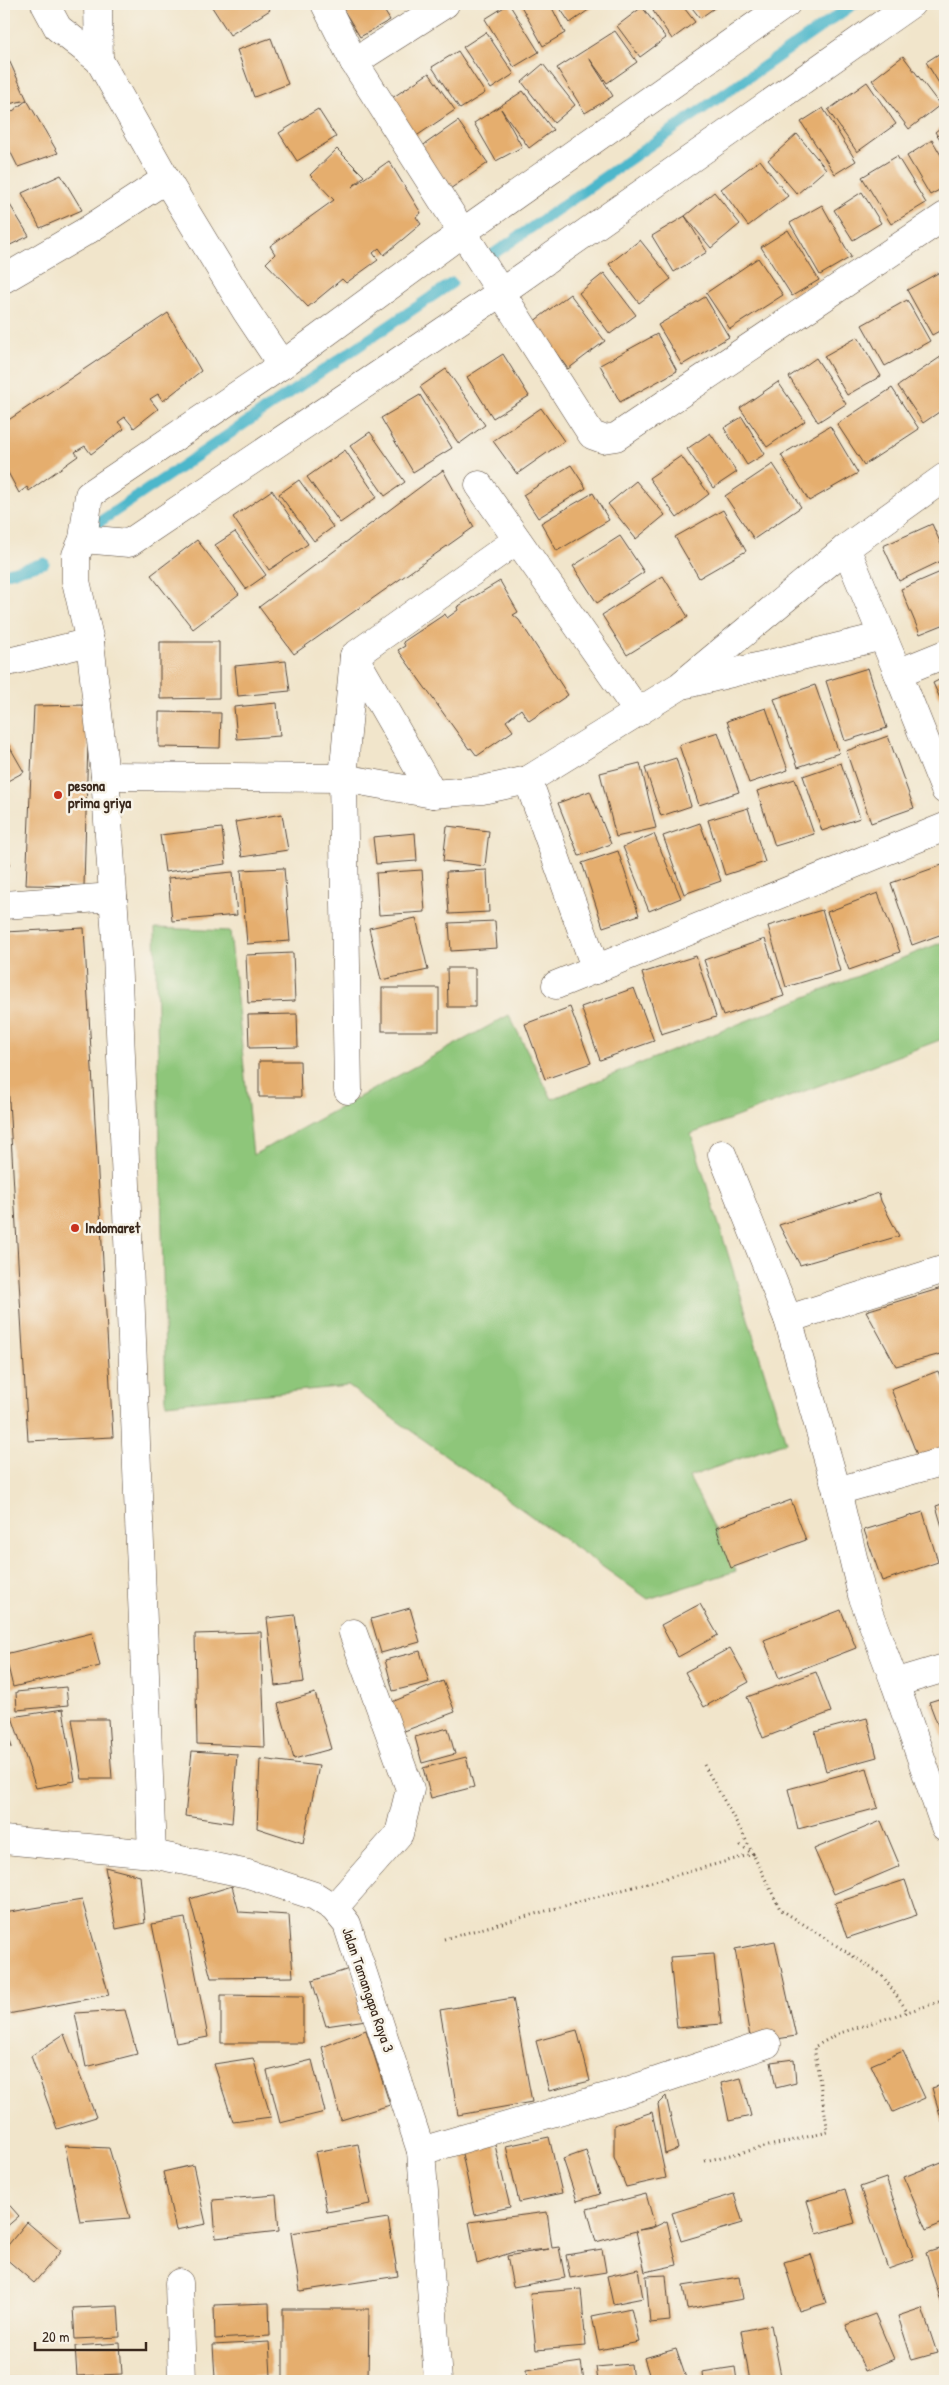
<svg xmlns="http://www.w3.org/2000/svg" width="949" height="2385" viewBox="0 0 949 2385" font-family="'Patrick Hand',sans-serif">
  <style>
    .green { fill: #8ec67a; stroke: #64784c }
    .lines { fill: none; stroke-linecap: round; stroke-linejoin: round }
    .stream { stroke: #4eb7cb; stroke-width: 11 }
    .building { fill: #e5ae6e }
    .street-casing { stroke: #564638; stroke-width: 29 }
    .path { stroke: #564638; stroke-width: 3; stroke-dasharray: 1 4; stroke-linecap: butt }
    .street { stroke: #fff; stroke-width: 28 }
    .poi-dot { fill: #c8321e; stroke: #f7f3e8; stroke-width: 2 }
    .labels { text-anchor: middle; stroke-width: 5; stroke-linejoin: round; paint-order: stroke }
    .poi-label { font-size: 15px; font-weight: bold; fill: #3b2a1e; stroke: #f7f3e8; text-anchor: start }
    .street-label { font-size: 15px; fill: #3b2a1e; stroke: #f7f3e8 }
  </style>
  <rect width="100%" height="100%" fill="#f7f3e8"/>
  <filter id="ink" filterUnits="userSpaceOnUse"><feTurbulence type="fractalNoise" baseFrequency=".02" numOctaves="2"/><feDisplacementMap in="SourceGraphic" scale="10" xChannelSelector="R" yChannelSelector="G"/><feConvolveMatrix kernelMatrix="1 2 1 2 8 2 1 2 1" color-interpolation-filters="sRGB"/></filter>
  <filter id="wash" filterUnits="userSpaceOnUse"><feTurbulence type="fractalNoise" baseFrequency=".0096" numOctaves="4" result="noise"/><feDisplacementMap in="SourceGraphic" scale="20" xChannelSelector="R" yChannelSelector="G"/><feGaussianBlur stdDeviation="1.12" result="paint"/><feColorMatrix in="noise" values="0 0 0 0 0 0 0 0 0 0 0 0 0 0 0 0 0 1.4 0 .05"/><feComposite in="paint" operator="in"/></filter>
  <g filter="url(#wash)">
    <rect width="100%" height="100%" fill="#f1e5cb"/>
    <path class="green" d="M155,928L230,931L253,1155L509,1015L552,1099L945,941V1038L691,1134L786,1442L689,1477L736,1571L648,1599L348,1386L166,1404Z"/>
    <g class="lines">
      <g class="stream">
        <path d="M489,257L854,4"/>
        <path d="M95,525L452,283"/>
        <path d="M4,574L44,563"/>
      </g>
    </g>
    <g id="blocks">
      <g class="building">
        <path d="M210,4H266L270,10L230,35Z"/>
        <path d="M340,4H380L390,20L360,37Z"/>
        <path d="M384,4H400L389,12Z"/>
        <path d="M509,4L539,52L514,67L485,19Z"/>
        <path d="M526,4H550L565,33L543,46L521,6Z"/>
        <path d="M557,4H597L570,23Z"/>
        <path d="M663,4H681L695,22L672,39L653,11Z"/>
        <path d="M689,4H720L700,18Z"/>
        <path d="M642,7L666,38L640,57L617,26Z"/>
        <path d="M615,31L637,62L607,83L589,58L613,96L585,113L557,68Z"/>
        <path d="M486,32L514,74L491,89L463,47Z"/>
        <path d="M271,38L288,84L254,97L237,50Z"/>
        <path d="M4,49L27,100L4,105Z"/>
        <path d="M945,50V93L926,62Z"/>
        <path d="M458,51L485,93L460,109L432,67Z"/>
        <path d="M903,56L940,105L909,129L872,80Z"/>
        <path d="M543,64L575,105L554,123L522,82Z"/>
        <path d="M429,73L455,110L415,137L389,100Z"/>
        <path d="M867,82L896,124L857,152L828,110Z"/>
        <path d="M523,91L553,130L529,148L501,109L522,147L496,161L474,123Z"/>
        <path d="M27,100L58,153L18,167L4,139V118Z"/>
        <path d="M823,108L856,161L835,174L801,122Z"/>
        <path d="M318,109L336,137L297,161L279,133Z"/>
        <path d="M458,121L488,163L447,191L418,149Z"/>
        <path d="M945,124V146L935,132Z"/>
        <path d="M797,134L826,169L797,194L768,160Z"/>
        <path d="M932,140L945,162V187L930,195L907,156Z"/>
        <path d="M337,149L364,176L352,187L389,161L421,213L416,217L421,224L384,255L379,248L373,253L378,260L346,283L342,279L308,307L266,263L275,254L270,246L334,200L310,175Z"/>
        <path d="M897,156L926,203L891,224L862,177Z"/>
        <path d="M760,160L788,196L748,226L721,189Z"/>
        <path d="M61,175L82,210L40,228L22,193Z"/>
        <path d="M714,192L740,224L711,248L685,216L707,252L674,272L652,236L685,216Z"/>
        <path d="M862,192L881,223L853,240L834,210Z"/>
        <path d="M4,195L29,236L4,248Z"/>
        <path d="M822,205L851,257L820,275L790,223Z"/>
        <path d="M788,230L819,280L792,296L761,247Z"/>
        <path d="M640,240L671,279L639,303L609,264Z"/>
        <path d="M758,258L783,295L730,329L706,293Z"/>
        <path d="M604,273L636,315L610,334L579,293Z"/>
        <path d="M938,273L945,285V328L932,335L907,290Z"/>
        <path d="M570,294L605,341L568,369L533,322Z"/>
        <path d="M705,297L729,337L682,365L658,325Z"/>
        <path d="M907,300L930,341L885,366L862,325Z"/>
        <path d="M168,313L201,371L163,401L158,394L150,399L158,409L134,428L125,417L118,422L124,429L91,454L85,446L75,452L78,456L29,491L27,487L19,493L4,465V423Z"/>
        <path d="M657,334L677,371L620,402L600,365Z"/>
        <path d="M858,337L881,376L847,395L824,356Z"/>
        <path d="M503,354L529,396L493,418L467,377Z"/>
        <path d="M945,354V408L923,423L898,386Z"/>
        <path d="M816,358L846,404L818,422L789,377Z"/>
        <path d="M446,369L485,425L459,444L420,387Z"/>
        <path d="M778,382L805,421L767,447L740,408Z"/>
        <path d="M892,388L919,429L864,465L837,424Z"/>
        <path d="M420,395L452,448L413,472L381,418Z"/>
        <path d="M541,408L564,441L517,474L493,441Z"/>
        <path d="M742,417L765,454L747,465L724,428Z"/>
        <path d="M830,426L858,473L809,501L781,455Z"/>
        <path d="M370,432L405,482L385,496L350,446Z"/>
        <path d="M710,433L737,472L713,488L687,449Z"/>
        <path d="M345,450L377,497L340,523L307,477Z"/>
        <path d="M681,456L709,494L677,518L649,478Z"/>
        <path d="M773,464L801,507L754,539L725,496Z"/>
        <path d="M571,465L586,488L538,518L523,495Z"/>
        <path d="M443,470L474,527L294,654L259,607Z"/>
        <path d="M299,480L333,527L314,541L279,494Z"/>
        <path d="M636,481L665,515L636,539L608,504Z"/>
        <path d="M272,490L308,544L269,570L233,517Z"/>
        <path d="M593,493L609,520L557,551L541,523Z"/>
        <path d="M723,510L746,551L699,578L675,537Z"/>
        <path d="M932,524L945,553V559L899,581L883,546Z"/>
        <path d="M235,532L266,575L246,589L215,545Z"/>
        <path d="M620,536L644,572L597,603L573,566Z"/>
        <path d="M197,540L239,594L193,629L151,575Z"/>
        <path d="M943,571L945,576V624L920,634L901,589Z"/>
        <path d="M663,576L688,617L627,655L602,615Z"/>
        <path d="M500,581L518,612L513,615L519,620L568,695L529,721L521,709L506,721L513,731L477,756L471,748L469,749L398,650L405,646L403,642L445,614L447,618L458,610L457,607Z"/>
        <path d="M160,642H219V698L160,699Z"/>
        <path d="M286,661L290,691L238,696L235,666Z"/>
        <path d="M868,668L887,728L845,741L826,681Z"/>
        <path d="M945,677V709L933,683Z"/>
        <path d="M815,685L839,753L798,767L774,699Z"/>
        <path d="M277,703L280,736L237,739L234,707Z"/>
        <path d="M89,705L84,886L26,885L34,706Z"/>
        <path d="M766,708L788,770L749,783L727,721Z"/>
        <path d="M159,712L221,713L220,748L159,747Z"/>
        <path d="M718,732L739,792L699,805L679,745Z"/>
        <path d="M888,736L914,808L871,823L846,751Z"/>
        <path d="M4,737L24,772L4,783Z"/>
        <path d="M676,758L691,806L661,816L645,768Z"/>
        <path d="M640,763L656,828L616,837L600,773Z"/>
        <path d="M841,763L860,818L822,831L803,776Z"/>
        <path d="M795,779L814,834L775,846L757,791Z"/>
        <path d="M590,791L611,844L579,856L558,803Z"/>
        <path d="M748,808L765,862L725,875L708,820Z"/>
        <path d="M282,814L288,850L242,857L235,822Z"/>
        <path d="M700,823L721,881L684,894L663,836Z"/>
        <path d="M447,826L489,831L485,866L443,861Z"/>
        <path d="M222,828L226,864L165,872L160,835Z"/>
        <path d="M415,833L417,861L376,864L373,837Z"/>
        <path d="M654,834L681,898L649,911L623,847Z"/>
        <path d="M618,851L639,915L603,927L582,863Z"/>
        <path d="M4,852L10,865L4,868Z"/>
        <path d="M945,864V933L912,945L891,883Z"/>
        <path d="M284,868L290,941L247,944L241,870Z"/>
        <path d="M422,870L425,912L379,915L376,873Z"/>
        <path d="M487,870L489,912L449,914L446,872Z"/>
        <path d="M233,872L237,915L172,921L168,878Z"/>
        <path d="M878,893L900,952L849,970L827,912Z"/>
        <path d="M822,910L840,971L786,987L768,926Z"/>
        <path d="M416,918L428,970L381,980L369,928Z"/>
        <path d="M495,921L497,948L451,951L449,923Z"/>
        <path d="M84,928L113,1437L28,1441L4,1010V932Z"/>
        <path d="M765,939L784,996L723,1016L704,960Z"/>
        <path d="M293,953L295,1001L248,1003L246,955Z"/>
        <path d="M696,956L716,1017L661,1034L642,973Z"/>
        <path d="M447,968H475V1007H448Z"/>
        <rect x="382" y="988" width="57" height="43"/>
        <path d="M634,988L654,1041L600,1060L581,1007Z"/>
        <path d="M570,1007L591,1063L545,1079L525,1024Z"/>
        <path d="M297,1014L298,1047L249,1048L248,1015Z"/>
        <path d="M259,1061H300L301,1097H259Z"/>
        <path d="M879,1193L881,1201L899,1236L800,1265L779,1225Z"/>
        <path d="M945,1287V1353L896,1366L866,1311Z"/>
        <path d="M938,1371L945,1390V1449L919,1460L891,1389Z"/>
        <path d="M791,1500L806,1540L731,1568L716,1528Z"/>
        <path d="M945,1503V1537L936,1506Z"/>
        <path d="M923,1512L938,1562L882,1581L864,1530Z"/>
        <path d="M700,1604L718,1635L678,1657L661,1625Z"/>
        <path d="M410,1608L420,1642L381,1653L371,1619Z"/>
        <path d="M841,1610L856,1648L779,1678L764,1640Z"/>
        <path d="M295,1615L304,1682L275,1686L267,1618Z"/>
        <path d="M261,1632L265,1747L197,1744L195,1634Z"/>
        <path d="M92,1633L100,1666L13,1687L5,1654Z"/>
        <path d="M730,1648L749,1682L704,1707L685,1672Z"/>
        <path d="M420,1651L429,1682L393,1691L385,1660Z"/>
        <path d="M816,1672L831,1712L763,1738L747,1697Z"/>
        <path d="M443,1681L455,1712L399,1733L387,1704Z"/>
        <path d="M66,1687L68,1705L17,1710L16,1692Z"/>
        <path d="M315,1693L331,1749L294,1759L278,1704Z"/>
        <path d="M945,1697V1744L929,1702Z"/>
        <path d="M63,1709L75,1781L36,1788L12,1717Z"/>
        <path d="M867,1718L877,1757L826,1771L815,1732Z"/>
        <path d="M72,1719H108L112,1779H82Z"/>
        <path d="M4,1724L12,1747H4Z"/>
        <path d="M448,1728L455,1754L422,1763L415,1737Z"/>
        <path d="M192,1751L237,1754L232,1823L185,1816Z"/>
        <path d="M466,1757L474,1787L431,1798L423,1768Z"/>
        <path d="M260,1759L319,1766L303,1843L257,1828Z"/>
        <path d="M867,1768L878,1808L798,1829L788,1789Z"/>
        <path d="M881,1821L900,1866L834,1894L814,1849Z"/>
        <path d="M105,1867L140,1876L145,1923L116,1929Z"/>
        <path d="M905,1880L917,1915L847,1938L835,1903Z"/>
        <path d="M232,1886L239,1912L289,1915L293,1977L211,1978L190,1899Z"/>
        <path d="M82,1900L109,1995L8,2014L4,2001V1913Z"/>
        <path d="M185,1918L208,2037L176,2043L152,1924Z"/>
        <path d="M775,1941L796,2036L751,2043L735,1949Z"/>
        <path d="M714,1954L721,2024L677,2028L670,1957Z"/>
        <path d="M349,1969L366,2020L326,2026L312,1981Z"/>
        <path d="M221,1995L303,1996V2043H221Z"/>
        <path d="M513,1998L532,2102L458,2115L440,2010Z"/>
        <path d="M125,2010L137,2054L86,2067L75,2013Z"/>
        <path d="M366,2030L390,2105L341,2120L322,2047Z"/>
        <path d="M577,2030L590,2081L549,2091L536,2041Z"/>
        <path d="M64,2034L96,2117L57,2129L31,2056Z"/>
        <path d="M903,2051L925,2098L893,2112L871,2065Z"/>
        <path d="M253,2058L271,2117L233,2122L214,2064Z"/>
        <path d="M794,2059L796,2083L776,2088L771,2062Z"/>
        <path d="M312,2060L325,2112L280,2123L267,2071Z"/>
        <path d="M741,2078L751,2116L729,2121L721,2083Z"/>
        <path d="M945,2084V2131L932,2088Z"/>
        <path d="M666,2096L678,2149L665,2154L658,2104Z"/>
        <path d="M652,2112L666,2178L626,2187L614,2157V2125Z"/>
        <path d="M549,2137L562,2193L519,2202L506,2146Z"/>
        <path d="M494,2141L510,2207L475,2215L461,2149Z"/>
        <path d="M358,2144L370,2204L327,2212L315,2152Z"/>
        <path d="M65,2146L109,2148L130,2218L80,2222Z"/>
        <path d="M586,2151L600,2194L577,2201L563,2159Z"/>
        <path d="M944,2161L945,2222L926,2230L904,2177Z"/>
        <path d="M193,2165L206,2224L176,2230L163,2172Z"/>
        <path d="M886,2178L914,2260L888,2269L860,2187Z"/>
        <path d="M845,2189L855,2223L817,2234L807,2201Z"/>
        <path d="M646,2194L655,2226L639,2230L652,2228L667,2221L677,2265L645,2272L636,2231L596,2242L587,2209Z"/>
        <path d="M734,2194L743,2223L681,2241L672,2213Z"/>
        <path d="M276,2195L279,2231L216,2238L213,2200Z"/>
        <path d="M4,2199L19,2216L4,2229Z"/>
        <path d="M547,2212L552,2248L559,2247L565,2278L513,2287L507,2256L549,2249L513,2252L477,2264L469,2222Z"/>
        <path d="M388,2218L398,2276L300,2291L291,2233Z"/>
        <path d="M27,2222L61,2251L34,2283L4,2257V2250Z"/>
        <path d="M945,2247V2314L926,2253Z"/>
        <path d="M602,2249L606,2272L570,2278L566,2255Z"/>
        <path d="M811,2254L826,2303L799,2311L784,2262Z"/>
        <path d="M638,2269L643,2298L613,2304L607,2276Z"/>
        <path d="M666,2275L670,2321L650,2323L646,2276Z"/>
        <path d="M739,2277L743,2299L687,2309L683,2286Z"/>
        <path d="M581,2289L586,2346L536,2350L530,2293Z"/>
        <path d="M269,2303L270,2336L215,2339L214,2305Z"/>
        <path d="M118,2306L120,2337L75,2339L73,2308Z"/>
        <path d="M631,2308L639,2342L599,2350L592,2316Z"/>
        <path d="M922,2308L937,2353L912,2360L898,2316Z"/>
        <path d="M283,2309H369L368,2381H283Z"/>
        <path d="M875,2314L894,2359L865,2371L846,2325Z"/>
        <path d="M771,2325L782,2381H750L741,2331Z"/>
        <path d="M269,2342L271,2376L215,2378L213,2345Z"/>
        <path d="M120,2343L122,2374L77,2376L75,2346Z"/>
        <path d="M676,2349L687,2381H651L644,2358Z"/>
        <path d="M581,2362L584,2381H527L526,2370Z"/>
        <path d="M631,2364L633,2381H598L596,2367Z"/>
        <path d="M735,2367L737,2381H703L702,2372Z"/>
        <path d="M4,2378L34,2380V2381H4Z"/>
      </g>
    </g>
  </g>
  <g filter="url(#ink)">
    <use href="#blocks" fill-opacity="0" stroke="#564638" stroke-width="1"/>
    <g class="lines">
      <g class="street-casing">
        <g id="street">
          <path d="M45,4L58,28L99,60L166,179L246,311L282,365"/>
          <path d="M98,4L99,60"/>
          <path d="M325,4L354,62L592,435L603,439L616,437L945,216"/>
          <path d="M354,62L445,4"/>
          <path d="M4,279L88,230L166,179"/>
          <path d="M479,485L638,712"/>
          <path d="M83,539L129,543L500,293L911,4"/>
          <path d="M846,548L898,673"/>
          <path d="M945,654L898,673L945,790"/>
          <path d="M4,663L90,642"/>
          <path d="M687,684L883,636"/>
          <path d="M105,776L343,778L433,794L482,790L528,780L680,686L846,548L945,477"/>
          <path d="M528,780L596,970"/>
          <path d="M433,794L354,656L517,540"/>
          <path d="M4,905L113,897"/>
          <path d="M556,985L945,827"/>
          <path d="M348,1090L343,778L354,656"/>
          <path d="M722,1154L788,1319L837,1491L862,1595L895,1683L945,1668"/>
          <path d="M788,1319L945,1269"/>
          <path d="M837,1491L945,1461"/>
          <path d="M895,1683L945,1827"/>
          <path d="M4,1840L152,1854L248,1874L315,1896L334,1908L347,1924L421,2151L438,2381"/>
          <path d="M152,1854L117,954L105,776L90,642L76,581V555L83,539L89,495L282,365L463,232L786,4"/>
          <path d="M334,1908L399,1834L410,1789L353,1633"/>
          <path d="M421,2151L627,2091L767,2044"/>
          <path d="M179,2283L182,2381"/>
        </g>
      </g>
      <g class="path">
        <path d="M704,1765L743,1834L780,1909L882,1975L908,2012"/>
        <path d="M444,1939L753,1854L737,1843"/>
        <path d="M705,2161L828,2132L814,2047L840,2033L945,2000"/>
      </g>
      <use href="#street" class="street"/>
    </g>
  </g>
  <g class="poi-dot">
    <circle cx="58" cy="795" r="5"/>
    <circle cx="75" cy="1228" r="5"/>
  </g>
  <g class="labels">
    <g class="poi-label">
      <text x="68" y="791">pesona<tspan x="68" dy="17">prima griya</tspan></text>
      <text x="85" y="1233">Indomaret</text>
    </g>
    <g class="street-label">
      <text transform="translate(368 1990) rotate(71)" y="5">Jalan Tamangapa Raya 3</text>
    </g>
  </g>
  <rect width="949" height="2385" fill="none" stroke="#f7f3e8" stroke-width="20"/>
  <path d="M35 2342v8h111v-8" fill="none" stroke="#3b2a1e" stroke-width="2.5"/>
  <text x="42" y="2342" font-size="15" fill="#3b2a1e" stroke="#f7f3e8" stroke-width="4" paint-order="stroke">20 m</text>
</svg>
